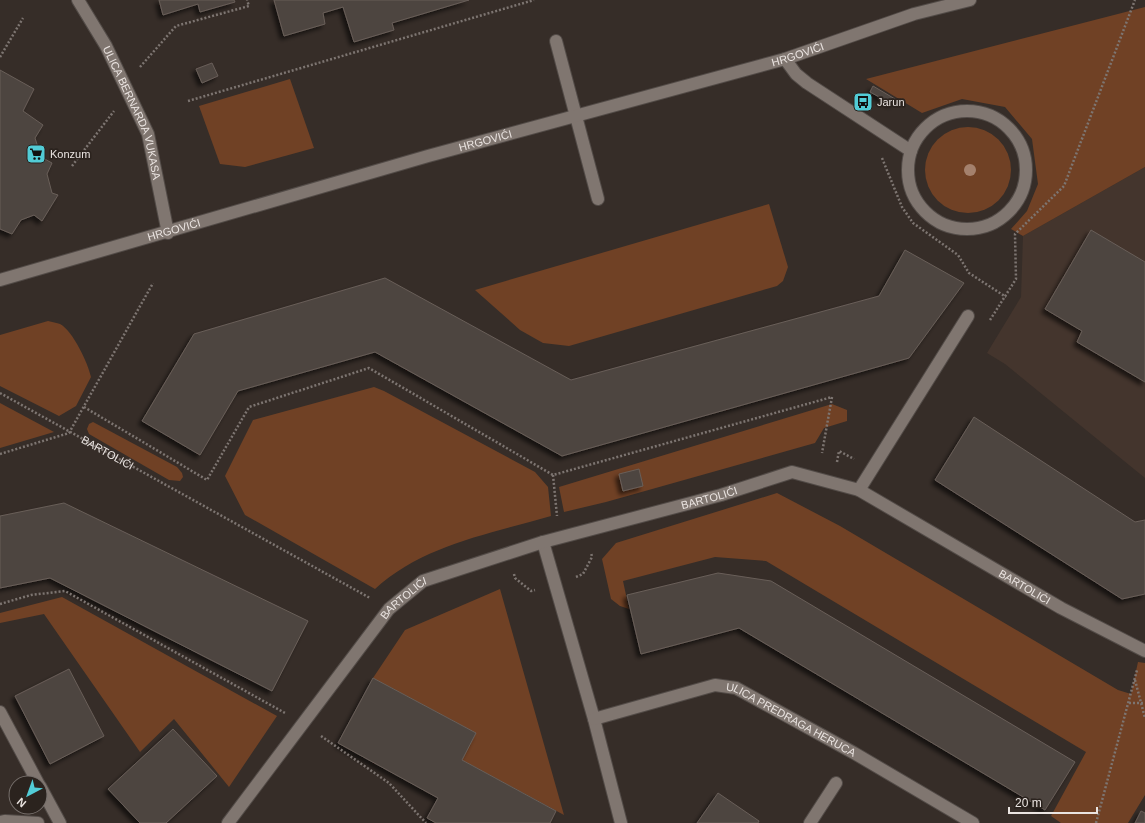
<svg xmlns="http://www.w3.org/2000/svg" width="1145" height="823" viewBox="0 0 1145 823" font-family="Helvetica,sans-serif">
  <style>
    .built { fill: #44352d }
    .green { fill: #704125 }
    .building { fill: #4d443f; stroke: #695f59; filter: url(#shadow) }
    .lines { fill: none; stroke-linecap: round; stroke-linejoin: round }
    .minor-casing { stroke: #524b47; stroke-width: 14 }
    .path { stroke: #7d7571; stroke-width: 2.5; stroke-dasharray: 2 2; stroke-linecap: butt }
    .minor { stroke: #807670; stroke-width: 12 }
    .tree { fill: #a4816d }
    .labels { text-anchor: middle; stroke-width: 3.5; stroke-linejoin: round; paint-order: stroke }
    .street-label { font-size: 11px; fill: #eae4e1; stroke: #2b231e }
    .poi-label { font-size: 11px; fill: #eae4e1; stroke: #2b231e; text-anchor: start }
  </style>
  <defs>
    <filter id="shadow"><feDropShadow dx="-3.5" dy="3.5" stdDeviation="2" flood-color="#0009"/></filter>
  </defs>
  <rect width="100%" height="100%" fill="#362d28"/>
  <path class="built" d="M1145,167V478L1005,364L987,353L1021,297L1023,236Z"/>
  <g class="green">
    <path d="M1145,7V167L1023,236L1011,229L1027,211L1038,184L1032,139L1005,107L962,99L922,113L866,79Z"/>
    <path d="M290,79L314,148L245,167L220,164L199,106Z"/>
    <circle cx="968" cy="170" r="43"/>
    <path d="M769,204L788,267L783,281L777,286L569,346L543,343L520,330L475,290Z"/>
    <path d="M48,321C52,322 57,323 60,324C73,331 88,363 91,377L76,406L59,416L0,386V335Z"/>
    <path d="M374,387L384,391L535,472L548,487L551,516C490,534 423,545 375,589L245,515L225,476L253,420Z"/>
    <path d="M0,403L54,432L0,448Z"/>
    <path d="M832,404L847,410V421L824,428L815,443L606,502L564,512L559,487Z"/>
    <path d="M93,422L177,467L182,473L183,477L180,481L169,480L89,434L87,429L89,424Z"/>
    <path d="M777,493L840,526L1118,690L1131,694L1138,662L1145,663V795L1128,823H1061L1051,816L1086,752L766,561L715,557L623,581L629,609L620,606L611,599L602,559L616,543Z"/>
    <path d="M500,589L564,815L462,760L476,733L373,678L405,630Z"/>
    <path d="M62,597L277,716L229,787L174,719L140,752L44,614L0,623V613Z"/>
  </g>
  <g class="building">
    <path d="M159,0H234L235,2L200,12L198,4L163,15Z"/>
    <path d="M274,0H469L392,23L394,30L354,42L343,7L323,13L325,24L284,36Z"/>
    <path d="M212,63L218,76L202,83L196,69Z"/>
    <path d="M0,70L34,89L23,111L43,125L35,138L41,157L52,163L47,174L52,193L58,195L42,221L34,215L21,220L12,234L0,229Z"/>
    <path d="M873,86L895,99L892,104L870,92Z"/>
    <path d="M1091,230L1145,262V382L1077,342L1082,331L1045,309Z"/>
    <path d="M905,250L964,283L909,358L562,456L375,352L238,391L200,455L142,421L194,334L385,278L571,380L879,296Z"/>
    <path d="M974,417L1135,522L1145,520V594L1122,599L935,480Z"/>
    <path d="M639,469L643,486L623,491L619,474Z"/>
    <path d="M64,503L308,621L272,691L50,578L0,588V516Z"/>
    <path d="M718,573L771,581L1075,762L1045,810L739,628L641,654L627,595Z"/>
    <path d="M69,669L104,736L50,764L15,696Z"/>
    <path d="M373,678L476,733L462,760L556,811L550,823H436L427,818L438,798L338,743Z"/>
    <path d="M173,729L217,776L166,823H140L108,789Z"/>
    <path d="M718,793L759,821L758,823H697Z"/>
    <path d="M1141,811L1145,813V823H1135Z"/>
  </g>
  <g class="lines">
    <g class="minor-casing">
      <g id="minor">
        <path id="s2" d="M78,0L106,46L148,134L168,233"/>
        <path d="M556,41L598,199"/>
        <path d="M785,59L796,74L807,83L911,151"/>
        <circle cx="967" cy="170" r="59"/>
        <path id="s3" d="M0,280L428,156L785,59L914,14L970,0"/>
        <path d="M859,490L968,316"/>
        <path d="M543,542L594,719L621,823"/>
        <path d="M0,712L38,783"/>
        <path id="s4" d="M594,719L715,685L736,688L854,753L973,823"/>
        <path d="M40,786L60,823"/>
        <path d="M0,822L5,821L38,823"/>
        <path id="s5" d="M228,823L389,609L423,581L543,542L721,495L792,472L859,490L1061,608L1145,651"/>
        <path d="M810,823L836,783"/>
      </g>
    </g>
    <g class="path">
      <path d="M0,57L23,18"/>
      <path d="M140,67L176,26L249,6L247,0"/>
      <path d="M188,101L534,0"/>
      <path d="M882,158L902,207L913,223L958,255L969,273L1006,297"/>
      <path d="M72,166L114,111"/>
      <path d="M990,320L1016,279L1015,234L1064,186L1135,0"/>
      <path id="s1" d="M0,393L370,598"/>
      <path d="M84,407L207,480L249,407L369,368L553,475L832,397L822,453"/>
      <path d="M0,454L69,433L153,283"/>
      <path d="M837,462L839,451L854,459"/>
      <path d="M553,475L557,516"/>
      <path d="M514,574L515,578L531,591L535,590"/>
      <path d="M576,577L583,574L592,557L591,552"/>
      <path d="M0,604L31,595L65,591L285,713"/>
      <path d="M1135,680L1145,718"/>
      <path d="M1129,703H1145"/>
      <path d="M321,736L389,783L426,823"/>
      <path d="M1096,823L1137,670"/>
    </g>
    <use href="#minor" class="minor"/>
  </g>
  <circle class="tree" cx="970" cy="170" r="6"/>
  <defs>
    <g id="bus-square" transform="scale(1)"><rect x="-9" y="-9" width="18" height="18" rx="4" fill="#52ccd6" stroke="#2b231e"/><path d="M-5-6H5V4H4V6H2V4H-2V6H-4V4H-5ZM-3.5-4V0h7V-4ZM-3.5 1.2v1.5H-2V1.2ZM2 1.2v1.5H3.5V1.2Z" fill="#111"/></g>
    <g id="supermarket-square" transform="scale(1)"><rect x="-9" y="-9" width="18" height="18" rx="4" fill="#52ccd6" stroke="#2b231e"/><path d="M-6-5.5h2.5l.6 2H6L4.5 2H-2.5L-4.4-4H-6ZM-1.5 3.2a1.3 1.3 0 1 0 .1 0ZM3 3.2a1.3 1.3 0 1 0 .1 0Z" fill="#111"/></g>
  </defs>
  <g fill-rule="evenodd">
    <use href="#bus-square" x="863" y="102"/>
    <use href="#supermarket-square" x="36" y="154"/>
  </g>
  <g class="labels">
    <g class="street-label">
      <text dy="4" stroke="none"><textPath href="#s3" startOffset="829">HRGOVIĆI</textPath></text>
      <text dy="4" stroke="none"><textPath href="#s2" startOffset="126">ULICA BERNARDA VUKASA</textPath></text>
      <text dy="4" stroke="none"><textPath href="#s3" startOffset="505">HRGOVIĆI</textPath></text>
      <text dy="4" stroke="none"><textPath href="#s3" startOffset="181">HRGOVIĆI</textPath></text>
      <text dy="4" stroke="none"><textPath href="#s1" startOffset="123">BARTOLIĆI</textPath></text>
      <text dy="4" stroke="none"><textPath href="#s5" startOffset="610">BARTOLIĆI</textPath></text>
      <text dy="4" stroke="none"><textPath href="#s5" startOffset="958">BARTOLIĆI</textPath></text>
      <text dy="4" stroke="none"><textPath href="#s5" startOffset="286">BARTOLIĆI</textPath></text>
      <text dy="4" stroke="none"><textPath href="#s4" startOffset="210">ULICA PREDRAGA HERUCA</textPath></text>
    </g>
    <g class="poi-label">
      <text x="877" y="106">Jarun</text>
      <text x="50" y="158">Konzum</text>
    </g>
  </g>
  <g transform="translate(28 795) rotate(221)"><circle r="19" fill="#2b231e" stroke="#77706c"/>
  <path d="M0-3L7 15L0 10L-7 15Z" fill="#52ccd6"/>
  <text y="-6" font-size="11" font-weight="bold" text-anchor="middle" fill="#eae4e1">N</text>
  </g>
  <path d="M1009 807v6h88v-6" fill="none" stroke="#eae4e1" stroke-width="2"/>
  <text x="1015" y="807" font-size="12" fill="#eae4e1" stroke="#2b231e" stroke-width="3" paint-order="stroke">20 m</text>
</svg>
